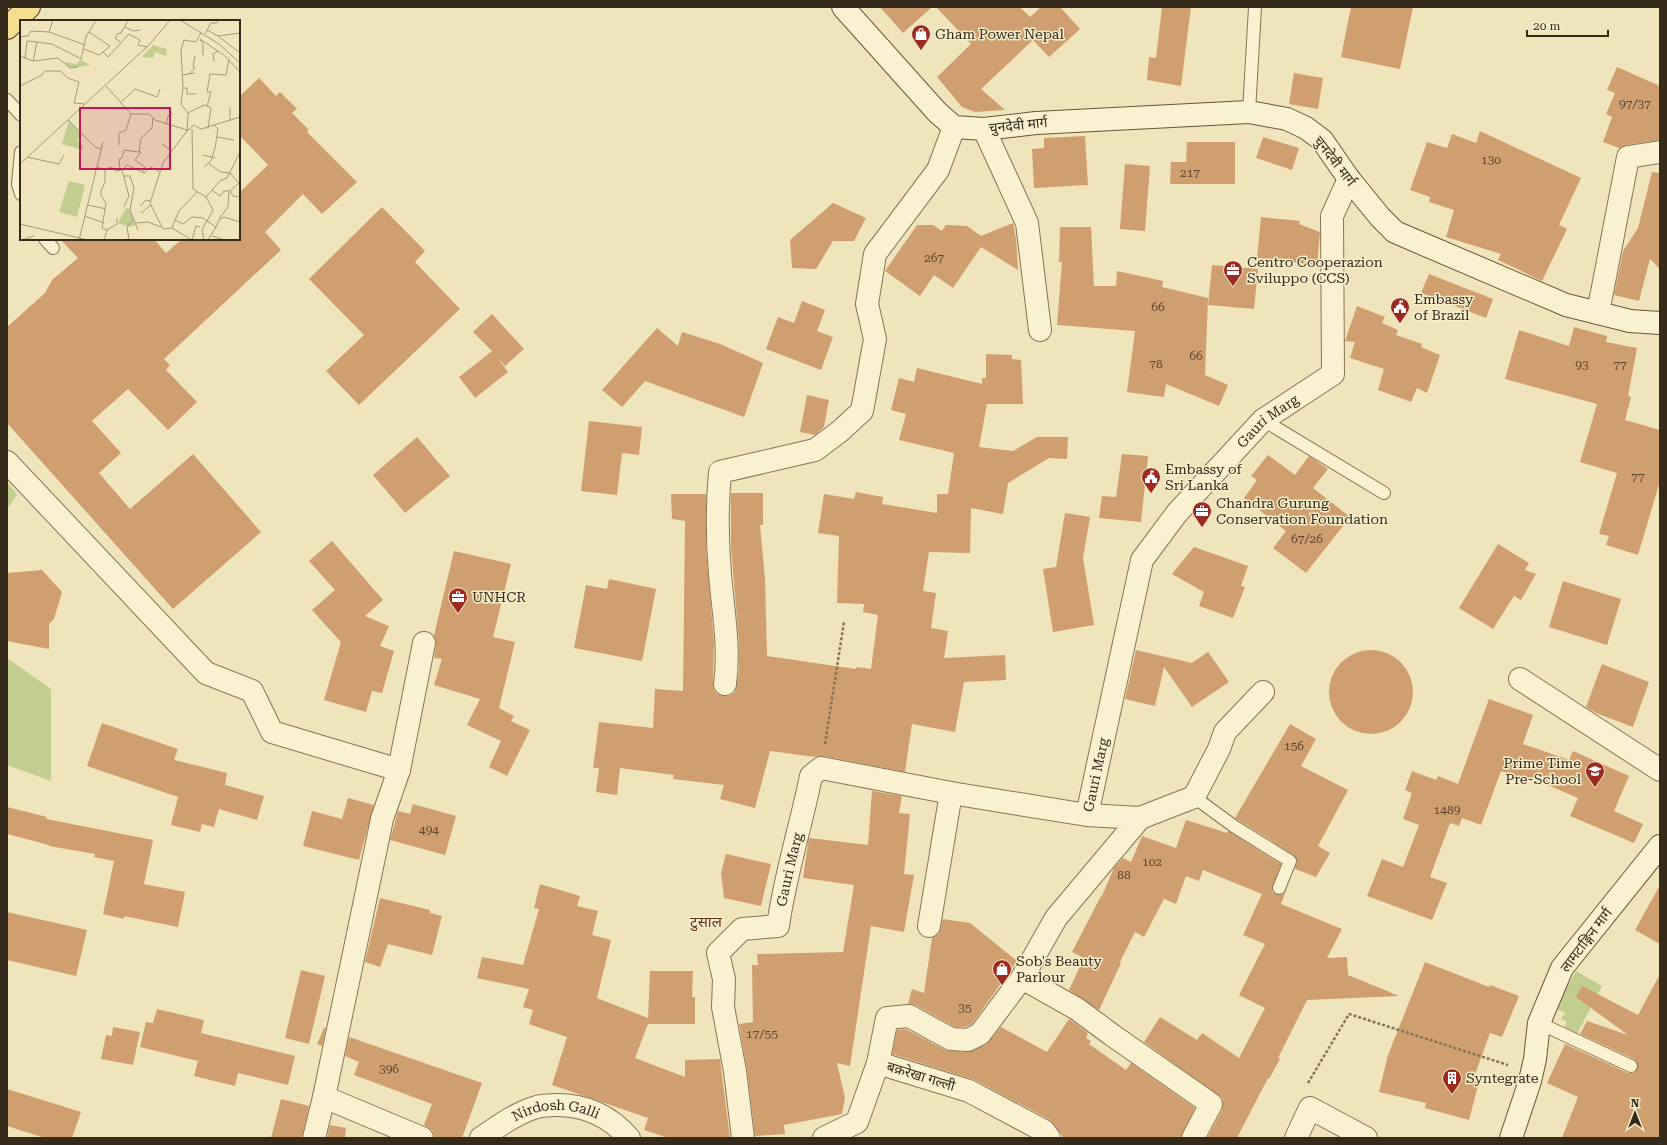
<svg xmlns="http://www.w3.org/2000/svg" width="1667" height="1145" viewBox="0 0 1667 1145" font-family="'Roboto Serif','Noto Sans Devanagari',serif">
  <style>
    .green { fill: #c2ce90 }
    .building { fill: #d09f70 }
    .lines { fill: none; stroke-linecap: round; stroke-linejoin: round }
    .lane-casing { stroke: #887455; stroke-width: 14 }
    .street-casing { stroke: #887455; stroke-width: 24 }
    .secondary-casing { stroke: #6a5538; stroke-width: 24 }
    .primary-casing { stroke: #55412a; stroke-width: 24 }
    .path { stroke: #887455; stroke-width: 2.5; stroke-dasharray: 3 2; stroke-linecap: butt }
    .lane { stroke: #faf1d0; stroke-width: 12 }
    .street { stroke: #faf1d0; stroke-width: 22 }
    .secondary { stroke: #faf1d0; stroke-width: 22 }
    .primary { stroke: #f6de91; stroke-width: 22 }
    .labels { text-anchor: middle; stroke-width: 3; stroke-linejoin: round; paint-order: stroke }
    .number-label { font-size: 12px; fill: #5c4730 }
    .poi-label { font-size: 14px; fill: #362a1b; stroke: #f7eecc; text-anchor: start }
    .street-label { font-size: 14px; fill: #362a1b; stroke: #f7eecc }
    .neighbourhood-label { font-size: 15px; fill: #652e18; stroke: #f7eecc }
    .inset-road { fill: none; stroke: #a69a7c; stroke-width: 1 }
    .view { fill: #c2185b; fill-opacity: 0.15; stroke: #c2185b; stroke-width: 2 }
    .inset-edge { fill: none; stroke: #362a1b; stroke-width: 2 }
  </style>
  <rect width="100%" height="100%" fill="#f0e4bc"/>
  <g class="green">
    <path d="M7,482L17,495L7,509Z"/>
    <path d="M7,658L51,689V781L7,765Z"/>
    <path d="M1576,971L1602,986L1576,1036L1563,1029L1567,1022L1561,1019L1565,1013L1555,1008Z"/>
  </g>
  <g class="building">
    <path d="M880,7H932L903,33Z"/>
    <path d="M936,7H1020L1030,17L1041,7H1060L1080,29L1049,57L1033,40L981,89L1005,110L975,112L962,107L937,77L971,44Z"/>
    <path d="M1162,7H1191L1181,86L1147,80L1149,57L1156,58Z"/>
    <path d="M1351,7H1413L1400,69L1341,57Z"/>
    <path d="M1617,67L1660,86V140L1626,145L1619,148L1603,142L1612,117L1606,114L1615,93L1607,90Z"/>
    <path d="M1294,73L1323,78L1318,109L1289,104Z"/>
    <path d="M259,78L276,96L280,92L297,109L292,113L309,130L307,132L357,182L322,214L303,194L265,232L281,250L164,359L170,365L166,370L197,402L168,430L128,389L92,421L121,453L99,473L130,509L193,454L261,532L173,609L7,423V327L45,293L52,280L78,258L60,239H154L166,253L182,239H239V193L268,165L239,135V97Z"/>
    <path d="M1480,131L1581,178L1559,225L1567,229L1542,281L1498,260L1501,254L1446,237L1454,210L1429,202L1430,197L1410,190L1427,142L1447,148L1452,134L1476,143Z"/>
    <path d="M1085,136L1088,185L1034,188L1032,149L1044,148V138Z"/>
    <path d="M1263,137L1299,148L1292,170L1256,158Z"/>
    <path d="M1187,142H1235V184H1170L1171,162H1186Z"/>
    <path d="M1125,164L1150,166L1145,231L1120,229Z"/>
    <path d="M1652,172L1660,173V269L1650,259L1639,301L1614,295L1623,251L1638,228Z"/>
    <path d="M833,203L866,218L854,241H833L816,269L792,268L790,240Z"/>
    <path d="M382,207L425,251L415,262L460,309L359,405L326,371L364,335L309,279Z"/>
    <path d="M1261,217L1300,221L1299,224L1320,232L1317,265L1257,258Z"/>
    <path d="M1013,223L1016,238L1018,270L981,247L953,288L934,275L920,296L885,271L917,225H933L942,231L946,225L967,226L981,236Z"/>
    <path d="M1060,227H1091L1094,286H1116L1117,271L1163,281L1162,287L1208,298L1205,375L1228,385L1219,406L1166,384L1164,397L1127,392L1135,331L1057,325L1062,262H1059Z"/>
    <path d="M1212,265L1258,269L1254,309L1208,305Z"/>
    <path d="M1429,274L1493,299L1486,318L1421,293Z"/>
    <path d="M802,301L825,310L817,331L833,337L821,370L766,349L778,317L794,323Z"/>
    <path d="M1357,306L1385,317L1382,323L1398,330L1396,335L1422,344L1421,347L1440,355L1427,393L1417,388L1411,402L1378,390L1384,369L1350,358L1355,342L1345,341Z"/>
    <path d="M492,314L524,349L505,366L497,357L508,372L475,398L459,377L492,351L473,332Z"/>
    <path d="M1574,327L1607,336L1606,342L1637,348L1628,396L1631,397L1625,420L1660,430V481L1638,555L1606,545L1609,536L1599,534L1617,473L1580,462L1597,404L1505,379L1519,330L1569,346Z"/>
    <path d="M657,328L678,346L682,332L720,344L763,363L744,417L645,381L622,407L602,390Z"/>
    <path d="M986,354L1012,355V359L1021,360L1023,404H987L979,447L1013,451L1037,437H1068L1067,459L1049,458L1008,483L1003,514L971,508L970,553L929,552L923,591L936,593L931,628L948,631L944,658L1005,655L1006,680L964,682L955,732L912,724L905,772L823,756L815,757L770,751L755,808L720,799L724,785L673,779L674,775L620,768L617,795L596,792L599,768H593L599,722L653,728L655,689L683,691L685,521L672,519L671,494H706V549L714,643L713,683L714,690L717,694L724,696L731,695L735,692L739,671V642L731,548V493H763V525H760L765,579L767,656L856,669V667L871,669L878,615L863,612L864,604L837,603L839,536L818,533L824,494L854,499L856,492L883,497L882,504L937,513V494H948L954,453L899,440L906,414L891,410L899,378L914,382L917,368L982,384V378H986Z"/>
    <path d="M807,395L829,400L824,427L815,435L800,432Z"/>
    <path d="M589,421L642,427L639,455L622,453L617,495L581,491Z"/>
    <path d="M417,437L450,476L405,513L373,475Z"/>
    <path d="M1122,454L1148,456L1141,522L1099,518L1102,496L1116,497Z"/>
    <path d="M1268,455L1295,475L1309,456L1328,469L1313,488L1350,517L1306,573L1273,548L1286,531L1244,498L1257,480L1251,476Z"/>
    <path d="M1065,513L1090,517L1083,558L1094,625L1053,632L1043,569L1056,567Z"/>
    <path d="M332,541L383,600L365,616L389,626L380,646L394,651L382,693L372,691L366,712L324,700L341,642L312,610L335,590L309,561Z"/>
    <path d="M1498,544L1529,563L1525,570L1536,574L1521,600L1514,596L1493,629L1459,608Z"/>
    <path d="M1194,547L1248,566L1241,586L1245,587L1233,618L1199,606L1204,592L1172,574Z"/>
    <path d="M454,551L511,564L493,637L515,642L499,708L514,716L511,721L530,730L507,776L489,767L501,741L467,725L480,699L434,685L442,659L434,658L436,645L434,635Z"/>
    <path d="M42,570L62,592L54,619L49,624V649L7,641V573Z"/>
    <path d="M609,579L656,589L642,661L574,648L586,585L607,589Z"/>
    <path d="M1563,581L1621,599L1607,645L1549,627Z"/>
    <path d="M1136,650L1192,663L1208,652L1229,682L1192,707L1164,667L1155,706L1125,699Z"/>
    <circle cx="1371" cy="692" r="42"/>
    <path d="M1602,664L1649,682L1633,727L1596,713L1586,707Z"/>
    <path d="M1489,699L1533,715L1523,744L1569,760L1573,751L1629,776L1614,811L1643,824L1634,843L1570,816L1578,798L1536,780L1535,783L1501,771L1481,825L1462,818L1459,826L1450,823L1430,877L1447,883L1432,920L1367,896L1382,859L1403,867L1419,825L1403,819L1412,793L1405,790L1412,771L1436,780L1438,776L1458,784Z"/>
    <path d="M102,723L178,749L174,760L227,773L225,785L264,796L257,820L219,809L214,827L202,824L200,832L171,825L178,797L87,766Z"/>
    <path d="M1290,724L1316,739L1301,766L1348,790L1318,846L1330,853L1316,877L1295,869L1297,861L1294,855L1235,818Z"/>
    <path d="M872,791L902,796L899,813L910,814L904,874L914,875L904,932L871,926L850,1066L837,1063L845,1098L842,1114L784,1125L785,1134L755,1136L747,1069L739,1024L753,1022L752,965H758L757,954L843,952L854,885L803,878L808,844L809,838L868,845Z"/>
    <path d="M348,798L374,805L359,860L303,846L312,811L342,819Z"/>
    <path d="M413,804L456,816L445,855L390,840L398,811L410,814Z"/>
    <path d="M7,807L47,817L46,819L153,840L144,884L185,892L178,927L124,916V919L103,914L114,861L94,857L95,854L49,846V845L7,834Z"/>
    <path d="M1186,820L1227,833L1228,831L1281,864L1272,889L1273,893L1280,895L1284,894L1288,886L1281,904L1342,929L1327,958L1347,957L1348,975L1399,996L1307,1000L1278,1058L1280,1059L1269,1079L1268,1078L1237,1138H1207L1222,1110L1223,1104L1222,1098L1144,1042L1160,1017L1197,1040L1202,1033L1239,1058L1265,1008L1239,995L1265,944L1243,935L1262,894L1203,870L1199,881L1186,876L1176,904L1164,899L1144,937L1135,932L1120,962L1121,963L1099,1010L1069,990L1084,958L1072,952L1101,896H1102L1114,868L1123,858L1131,862L1142,836L1176,848Z"/>
    <path d="M726,854L771,864L761,906L724,898L721,873Z"/>
    <path d="M540,884L580,896L577,906L598,911L592,935L611,940L597,998L648,1018L650,971H693L692,997H695V1024H648L635,1058L685,1077V1060L720,1059L730,1138L665,1137L644,1130L648,1118L552,1085L567,1037L529,1024L533,1010L523,1007L529,989L477,978L482,957L523,965L539,909L534,908Z"/>
    <path d="M1660,885V944L1635,930Z"/>
    <path d="M380,898L430,910V913L442,916L432,955L388,944L380,967L365,962Z"/>
    <path d="M7,912L87,930L76,976L7,960Z"/>
    <path d="M943,919L970,923L1017,961L972,1024L965,1027H955L915,1005L908,1004L912,989L924,993L932,938L939,934Z"/>
    <path d="M1425,962L1489,987L1490,985L1519,996L1502,1037L1490,1033L1473,1080L1479,1082L1469,1120L1425,1108L1426,1103L1379,1092L1388,1055Z"/>
    <path d="M301,970L325,976L309,1044L285,1038Z"/>
    <path d="M1660,974V1138H1562L1578,1097L1547,1083L1565,1044L1628,1073L1635,1072L1638,1066L1634,1059L1580,1034L1587,1021L1628,1035L1576,997L1582,986L1638,1015Z"/>
    <path d="M157,1009L204,1020L201,1033L295,1056L288,1085L238,1073L235,1086L194,1076L198,1061L140,1047L146,1022L153,1023Z"/>
    <path d="M1069,1019L1088,1033L1086,1038L1091,1041L1089,1044L1126,1070L1131,1063L1195,1108L1181,1138H1064L1050,1120L975,1080L892,1054L897,1030L906,1029L945,1050L967,1052L986,1045L1001,1027L1047,1052Z"/>
    <path d="M113,1027L140,1032L133,1065L101,1059L106,1035L112,1036Z"/>
    <path d="M324,1028H326L322,1046L317,1044Z"/>
    <path d="M349,1037L482,1083L462,1138H434L432,1130L424,1125L432,1104L354,1075L359,1062L345,1056Z"/>
    <path d="M7,1089L81,1112L72,1138H45L7,1126Z"/>
    <path d="M281,1099L309,1106L302,1138H271Z"/>
    <path d="M330,1125L346,1128L345,1138H327Z"/>
  </g>
  <g class="lines">
    <g class="lane-casing">
      <g id="lane">
        <path d="M7,100L21,115"/>
        <path d="M1249,112L1255,7"/>
        <path d="M21,152L18,184L21,194"/>
        <path d="M45,239L53,248"/>
        <path d="M1263,420L1384,493"/>
        <path d="M1194,797L1235,827L1290,861L1279,888"/>
        <path d="M1539,1023L1631,1066"/>
      </g>
    </g>
    <g class="street-casing">
      <g id="street">
        <path d="M984,129L1027,223L1040,330"/>
        <path d="M1598,313L1628,157L1660,152"/>
        <path d="M7,462L206,673L252,691L272,732L399,770"/>
        <path d="M1520,679L1660,770"/>
        <path d="M725,684C730,647 723,611 720,574C717,540 717,506 720,472L815,450L839,432L862,411L875,339L867,304L875,254L938,170L954,127"/>
        <path d="M1087,815L1140,818L1056,918L1022,978L1077,1009L1112,1035L1211,1104L1193,1138"/>
        <path d="M1140,818L1194,797L1219,749L1225,732L1263,692"/>
        <path d="M929,926L951,793"/>
        <path d="M878,1063L887,1018L909,1016L951,1039L968,1040L980,1034L1022,978"/>
        <path d="M324,1097L422,1138"/>
        <path d="M314,1138L324,1097L382,819L399,770L424,643"/>
        <path id="s1" d="M481,1138C499,1126 516,1113 537,1107C542,1105 548,1106 553,1105C583,1104 609,1115 629,1138"/>
        <path id="s2" d="M743,1138L735,1071L723,1007L724,979L718,953L742,929L778,926C785,875 801,826 811,776L821,768L951,793L1087,815L1142,560L1177,513L1263,420L1333,374L1332,216L1349,179"/>
        <path d="M824,1138L857,1122L878,1063L969,1091L1044,1131L1049,1138"/>
        <path d="M1296,1138L1310,1108L1366,1138"/>
      </g>
    </g>
    <g class="secondary-casing">
      <g id="secondary">
        <path d="M843,7L937,112L954,127L984,129L1036,123L1249,112L1287,119L1306,128L1322,140L1349,179L1380,217L1395,232L1566,305L1630,321L1660,323"/>
        <path d="M1511,1138L1530,1081L1535,1059L1539,1023L1562,968L1660,846"/>
      </g>
    </g>
    <g class="primary-casing">
      <path id="primary" d="M7,28L29,7"/>
    </g>
    <g class="path">
      <path d="M825,744L844,622"/>
      <path d="M1308,1083L1349,1014L1508,1065"/>
    </g>
    <use href="#lane" class="lane"/>
    <use href="#street" class="street"/>
    <use href="#secondary" class="secondary"/>
    <use href="#primary" class="primary"/>
  </g>
  <defs>
    <g id="shop-pin" transform="scale(1)"><path d="M0 17L-7.5 6A9.5 9.5 0 1 1 7.5 6Z" fill="#9a2a22" stroke="#f7eecc"/><path d="M-5-2.5h2.3a2.7 3.5 0 0 1 5.4 0H5L5.5 6h-11ZM-1.5-2.5h3a1.5 2.3 0 0 0-3 0Z" fill="#fff"/></g>
    <g id="office-pin" transform="scale(1)"><path d="M0 17L-7.5 6A9.5 9.5 0 1 1 7.5 6Z" fill="#9a2a22" stroke="#f7eecc"/><path d="M-6-3h4V-5.5h4V-3h4V5H-6ZM-1-4.5V-3h2v-1.5ZM-6 0V1H6V0Z" fill="#fff"/></g>
    <g id="civic-pin" transform="scale(1)"><path d="M0 17L-7.5 6A9.5 9.5 0 1 1 7.5 6Z" fill="#9a2a22" stroke="#f7eecc"/><path d="M-.6-6.5H3V-4.5H.6V-3L4-1V1h2V6H-6V1h2V-1L-.6-3ZM-1.2 2.5V6h2.4V2.5Z" fill="#fff"/></g>
    <g id="school-pin" transform="scale(1)"><path d="M0 17L-7.5 6A9.5 9.5 0 1 1 7.5 6Z" fill="#9a2a22" stroke="#f7eecc"/><path d="M0-5L7-2L0 1L-7-2ZM-4 1L0 2.5L4 1V4Q0 6-4 4Z" fill="#fff"/></g>
    <g id="building-pin" transform="scale(1)"><path d="M0 17L-7.5 6A9.5 9.5 0 1 1 7.5 6Z" fill="#9a2a22" stroke="#f7eecc"/><path d="M-4-6H4V6H1V3H-1V6H-4ZM-2.5-4.3h1.7v1.8h-1.7ZM.8-4.3h1.7v1.8H.8ZM-2.5-1h1.7V.8h-1.7ZM.8-1h1.7V.8H.8Z" fill="#fff"/></g>
  </defs>
  <g fill-rule="evenodd">
    <use href="#shop-pin" x="921" y="34"/>
    <use href="#office-pin" x="1233" y="270"/>
    <use href="#civic-pin" x="1400" y="307"/>
    <use href="#civic-pin" x="1151" y="477"/>
    <use href="#office-pin" x="1202" y="511"/>
    <use href="#office-pin" x="458" y="597"/>
    <use href="#school-pin" x="1595" y="771"/>
    <use href="#shop-pin" x="1002" y="969"/>
    <use href="#building-pin" x="1452" y="1078"/>
  </g>
  <g class="labels">
    <g class="number-label">
      <text x="1635" y="108">97/37</text>
      <text x="1491" y="164">130</text>
      <text x="1190" y="177">217</text>
      <text x="934" y="262">267</text>
      <text x="1158" y="311">66</text>
      <text x="1196" y="360">66</text>
      <text x="1156" y="368">78</text>
      <text x="1582" y="369">93</text>
      <text x="1620" y="369">77</text>
      <text x="1638" y="481">77</text>
      <text x="1307" y="543">67/26</text>
      <text x="1294" y="750">156</text>
      <text x="1447" y="814">1489</text>
      <text x="429" y="834">494</text>
      <text x="1152" y="866">102</text>
      <text x="1124" y="879">88</text>
      <text x="965" y="1012">35</text>
      <text x="762" y="1038">17/55</text>
      <text x="389" y="1073">396</text>
    </g>
    <g class="poi-label">
      <text x="935" y="39">Gham Power Nepal</text>
      <text x="1247" y="267">Centro Cooperazion<tspan x="1247" dy="16">Sviluppo (CCS)</tspan></text>
      <text x="1414" y="304">Embassy<tspan x="1414" dy="16">of Brazil</tspan></text>
      <text x="1165" y="474">Embassy of<tspan x="1165" dy="16">Sri Lanka</tspan></text>
      <text x="1216" y="508">Chandra Gurung<tspan x="1216" dy="16">Conservation Foundation</tspan></text>
      <text x="472" y="602">UNHCR</text>
      <text x="1581" y="768" text-anchor="end">Prime Time<tspan x="1581" dy="16">Pre-School</tspan></text>
      <text x="1016" y="966">Sob's Beauty<tspan x="1016" dy="16">Parlour</tspan></text>
      <text x="1466" y="1083">Syntegrate</text>
    </g>
    <g class="street-label">
      <text transform="translate(1018 125) rotate(-6)" y="5">चुनदेवी मार्ग</text>
      <text transform="translate(1335 161) rotate(52)" y="5">चुनदेवी मार्ग</text>
      <text dy="5" stroke="none"><textPath href="#s2" startOffset="1143">Gauri Marg</textPath></text>
      <text dy="5" stroke="none"><textPath href="#s2" startOffset="735">Gauri Marg</textPath></text>
      <text dy="5" stroke="none"><textPath href="#s2" startOffset="315">Gauri Marg</textPath></text>
      <text transform="translate(1586 940) rotate(-53)" y="5">लामटाङ्गिन मार्ग</text>
      <text transform="translate(921 1076) rotate(17)" y="5">बक्ररेखा गल्ली</text>
      <text dy="5" stroke="none"><textPath href="#s1" startOffset="83">Nirdosh Galli</textPath></text>
    </g>
    <g class="neighbourhood-label">
      <text x="706" y="927">टुसाल</text>
    </g>
  </g>
  <g transform="translate(20 20)">
    <rect width="220" height="220" fill="#f0e4bc"/>
    <path d="M133,25L147,29L146,36L135,32L133,38L122,37ZM60,39L70,45L50,48L43,42L57,44ZM49,100L61,114L57,120L63,125V130L42,124ZM49,161L65,165L57,197L39,192ZM106,188L110,190L116,205L108,207L98,203Z" fill="#c2ce90"/>
    <path class="inset-road" d="M160,0L199,24L220,43M105,7L113,11L120,10M187,10L191,3H197L198,0M29,12L33,0M69,12L90,26L83,32M185,14L187,10L198,16L220,33M198,16L220,13M0,17L8,16L11,11L29,12L65,25M180,19L205,36L220,52M180,20L183,23V35M100,22L95,18L98,13L100,14L108,1M64,29L79,35L83,32L88,37L109,14L120,20L118,25L127,27M0,36L13,41L17,22L32,24L61,39L66,17L76,0M5,39L7,21L17,22M13,41L38,38L50,48L58,47M194,41L193,34L198,31M169,54L175,48L173,47L175,36M162,55L175,53M0,66L22,55L25,51H40L48,58L59,62L54,83L64,84M86,66L111,94H129L135,100L167,110M163,68H167V74H176M220,73V86M100,83L115,69L137,77L140,69M210,87V101M168,93L184,85L187,86M48,100L75,127L81,129M146,105L148,96L153,93M172,109L173,169L186,177M181,109L220,97M188,109L191,88L187,86L191,72H187L190,54L206,55L209,39M167,111L168,93L161,84L163,68L161,30L164,20L176,22L181,13M197,117L214,120M142,124L152,131M99,125V113L106,110L111,94M119,132H121L115,140L125,147L122,153M183,135L195,138M7,137L39,144L44,135M0,144L130,24L150,0M189,144L201,152L210,153M77,147L85,150V162L81,171V176L86,183L82,208L87,210L84,220M184,147L191,141L195,128L198,109L194,105M85,150L91,147L96,151L102,150L109,176L104,187M100,150L99,139L102,138L104,130L119,132L121,118L132,108L133,97M102,150L107,145L124,153L131,147L140,152M210,153L219,163M103,156H110L114,168L110,190L118,210M192,170L201,160L207,158L220,132M210,171L220,162M68,185L86,189M120,186L126,180L130,181M121,193L131,185M65,196L84,203M199,199L208,187L209,172M155,200L159,191L177,172M116,203L128,202L141,207M0,204L68,220M152,208L172,220M143,209L130,183L143,143L167,111L174,105L181,109M143,209L152,208L155,200L163,204L172,197L183,198L196,207L199,200L204,197L220,202M87,210L97,204V198M192,216L205,220M2,220L14,216M59,220L83,122M109,220L107,207L113,200M172,220L176,206L180,207M184,220L182,210L193,190L186,177L192,170L200,176L204,171H210L213,176L220,177M188,220L196,207"/>
    <path class="view" d="M60,88H150V149H60Z"/>
    <rect width="220" height="220" class="inset-edge"/>
  </g>
  <rect width="1667" height="1145" fill="none" stroke="#362a1b" stroke-width="16"/>
  <g transform="translate(1635 1113)" stroke="#f7eecc" stroke-width="3" paint-order="stroke">
  <path d="M0-3L7 15L0 10L-7 15Z" fill="#362a1b"/>
  <text y="-6" font-size="11" font-weight="bold" text-anchor="middle" fill="#362a1b">N</text>
  </g>
  <path d="M1527 30v6h81v-6" fill="none" stroke="#362a1b" stroke-width="2"/>
  <text x="1533" y="30" font-size="12" fill="#362a1b" stroke="#f7eecc" stroke-width="3" paint-order="stroke">20 m</text>
</svg>
